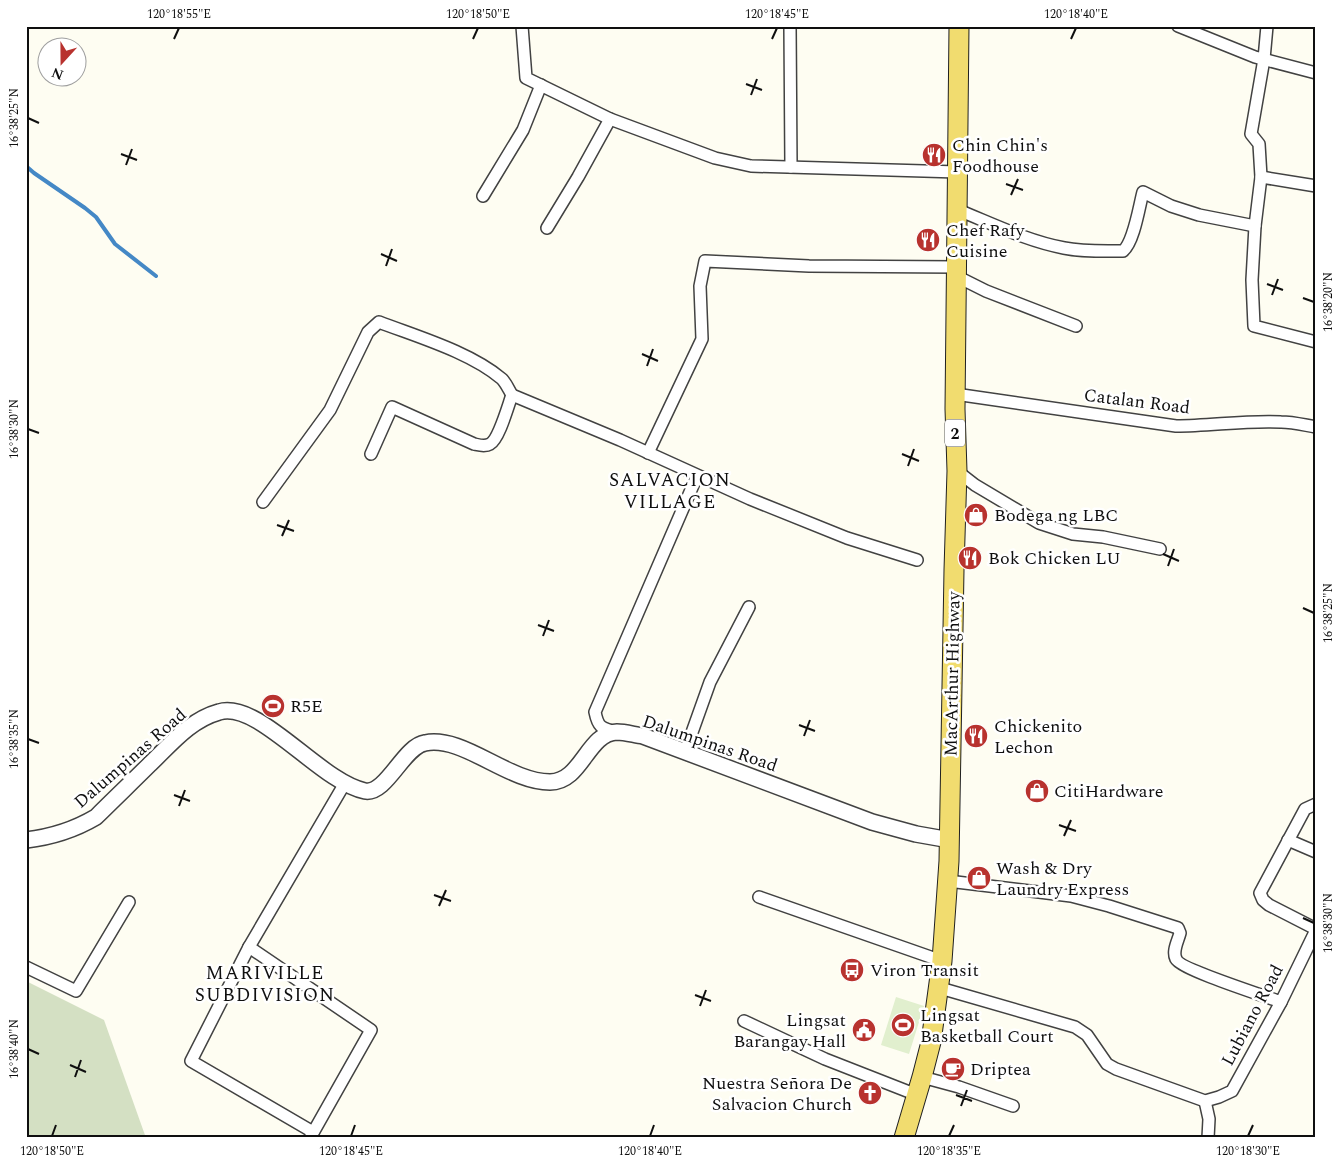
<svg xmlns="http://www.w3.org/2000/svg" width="1342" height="1164" viewBox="0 0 1342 1164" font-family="Spectral,serif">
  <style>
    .cemetery { fill: #d4e0c3 }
    .pitch { fill: #e1efce }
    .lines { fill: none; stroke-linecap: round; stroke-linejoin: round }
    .stream { stroke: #4488c6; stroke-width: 4 }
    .minor-casing { stroke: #424242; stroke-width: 14 }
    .tertiary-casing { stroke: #424242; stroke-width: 18 }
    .primary-casing { stroke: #202020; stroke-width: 21 }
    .minor { stroke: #fff; stroke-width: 11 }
    .tertiary { stroke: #fff; stroke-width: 15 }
    .primary { stroke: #f1dc6f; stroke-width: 19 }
    .ticks { fill: none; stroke: #0f0f0f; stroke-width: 2 }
    .labels { text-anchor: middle; stroke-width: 5; stroke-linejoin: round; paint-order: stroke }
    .shield { fill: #fff; stroke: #575757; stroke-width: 1 }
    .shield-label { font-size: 16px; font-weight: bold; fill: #0f0f0f }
    .poi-label { font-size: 18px; fill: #0f0f0f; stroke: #fff; text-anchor: start }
    .street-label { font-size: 18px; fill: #0f0f0f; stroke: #fff }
    .neighbourhood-label { font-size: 19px; letter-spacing: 1px; fill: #0f0f0f; stroke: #fff }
    .neatline { fill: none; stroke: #0f0f0f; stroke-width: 2 }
    .ticks-label { font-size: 12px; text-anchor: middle; fill: #0f0f0f }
  </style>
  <rect width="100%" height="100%" fill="#fefdf2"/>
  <path class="cemetery" d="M26,981L104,1020L146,1138H26Z"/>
  <path class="pitch" d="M896,997L924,1006L909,1054L881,1045Z"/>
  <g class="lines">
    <path class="stream" d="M26,166L34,173L85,208L96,217L115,244L156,276"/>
    <g class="minor-casing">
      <g id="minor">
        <path d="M522,26L526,78L610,119L715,158L751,166L958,172"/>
        <path d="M790,26L791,167"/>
        <path d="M1178,26L1255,57L1316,73"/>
        <path d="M1267,26L1264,59L1251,134L1259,144L1261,177L1255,226L1252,280L1254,326L1316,342"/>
        <path d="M1261,177L1316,186"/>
        <path d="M483,196L523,130L541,85"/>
        <path d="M958,210C993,224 1027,241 1064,248C1084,252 1103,251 1123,251C1134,242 1139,207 1143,192L1171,206L1199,215L1255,226"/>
        <path d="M547,228L578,177L610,119"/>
        <path d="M956,276L986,291L1076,326"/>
        <path d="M955,394L1176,426C1211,426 1246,420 1281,422C1293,422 1304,425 1316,427"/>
        <path d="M648,453L702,339L700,286L705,261L809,266L956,267"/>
        <path d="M371,454L392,407L474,444C479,445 485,447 490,444C499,439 508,406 512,395"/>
        <path d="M957,471L975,485L1039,523L1073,534L1103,537L1160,549"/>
        <path d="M263,502L330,410L368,332L379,322C418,337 470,352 502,379C506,383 509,390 512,395L620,440L750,499L847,538L917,560"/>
        <path d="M615,732C601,728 598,727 595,712L697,476"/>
        <path d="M685,752L710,682L749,607"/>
        <path d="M1316,804L1305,809L1260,893L1263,900L1269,905L1316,929"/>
        <path d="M1288,840L1316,852"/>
        <path d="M948,881L1071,896L1109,906L1178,928L1180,933C1178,941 1172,951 1176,959C1180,969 1265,996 1281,1002"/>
        <path d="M759,897L942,961"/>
        <path d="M249,947L371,1030L310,1138"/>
        <path d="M26,967L76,991L129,902"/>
        <path d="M940,988L1075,1027L1087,1035L1107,1064L1116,1069L1205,1101L1219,1097L1232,1091L1281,1002L1316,930"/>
        <path d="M744,1021L825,1059L917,1095"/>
        <path d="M922,1077L959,1087L1013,1106"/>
        <path d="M1205,1101L1209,1119L1208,1138"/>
        <path d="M313,1132L191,1061L249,947L345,783"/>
      </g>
    </g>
    <g class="tertiary-casing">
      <path id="tertiary" d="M26,840C52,837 74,830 96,817C114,799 132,782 150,764C171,744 190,720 219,712C259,700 320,782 365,791C386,795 404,746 425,743C463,735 508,782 550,782C582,782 587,733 617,732C625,732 635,735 643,736L872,822L916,834L950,840"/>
    </g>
    <g class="primary-casing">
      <path id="primary" d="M904,1138L922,1077L931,1042L942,961L949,861L954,570L957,471L955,409L959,26"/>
    </g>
    <use href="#minor" class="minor"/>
    <use href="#tertiary" class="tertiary"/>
    <use href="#primary" class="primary"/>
  </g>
  <path class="ticks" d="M174,39L179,28M473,39L478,28M772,39L777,28M1071,39L1076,28M746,84L762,90M751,95L757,79M28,118L39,123M121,154L137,160M126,165L132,149M1006,184L1023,190M1011,195L1018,179M381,254L397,261M386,266L392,249M1267,284L1283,290M1272,295L1278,279M1303,298L1314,302M642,354L658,361M647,366L653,349M28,429L39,433M902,454L919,461M908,466L914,449M277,525L294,531M282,536L289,520M1163,554L1179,561M1168,566L1174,549M1303,608L1314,613M538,625L554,631M543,636L549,620M799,725L815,731M804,736L810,720M28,739L39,743M174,795L190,801M179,806L185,790M1059,825L1076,831M1064,836L1071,820M434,895L451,901M439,906L446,890M1303,918L1314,923M695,995L711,1001M700,1006L706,990M28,1049L39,1054M70,1065L86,1072M75,1077L81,1060M956,1095L972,1101M961,1106L967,1090M52,1136L56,1125M351,1136L355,1125M650,1136L654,1125M949,1136L954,1125M1248,1136L1253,1125"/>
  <defs>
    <g id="restaurant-disc" transform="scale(1.25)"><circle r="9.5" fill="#b8322e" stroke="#fff"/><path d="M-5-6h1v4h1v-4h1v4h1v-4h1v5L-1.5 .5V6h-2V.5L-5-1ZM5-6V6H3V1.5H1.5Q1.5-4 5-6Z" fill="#fff"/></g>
    <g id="shop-disc" transform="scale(1.25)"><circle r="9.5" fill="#b8322e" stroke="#fff"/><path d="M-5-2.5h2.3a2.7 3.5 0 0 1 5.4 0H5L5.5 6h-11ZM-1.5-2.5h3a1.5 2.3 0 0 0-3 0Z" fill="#fff"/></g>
    <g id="stadium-disc" transform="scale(1.25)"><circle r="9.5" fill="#b8322e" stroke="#fff"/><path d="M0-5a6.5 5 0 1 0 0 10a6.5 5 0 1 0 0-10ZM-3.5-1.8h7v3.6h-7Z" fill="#fff"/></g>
    <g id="bus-disc" transform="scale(1.25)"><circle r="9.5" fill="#b8322e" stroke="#fff"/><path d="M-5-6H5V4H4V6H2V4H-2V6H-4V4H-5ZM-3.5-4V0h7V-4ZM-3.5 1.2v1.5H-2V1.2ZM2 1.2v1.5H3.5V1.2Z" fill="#fff"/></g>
    <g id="civic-disc" transform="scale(1.25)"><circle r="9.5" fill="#b8322e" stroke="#fff"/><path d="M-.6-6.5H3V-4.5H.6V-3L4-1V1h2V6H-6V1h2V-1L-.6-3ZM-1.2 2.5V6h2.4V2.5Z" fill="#fff"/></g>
    <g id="cafe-disc" transform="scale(1.25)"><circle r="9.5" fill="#b8322e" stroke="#fff"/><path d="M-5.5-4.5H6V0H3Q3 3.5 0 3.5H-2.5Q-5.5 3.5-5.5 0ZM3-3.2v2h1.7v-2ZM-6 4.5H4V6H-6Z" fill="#fff"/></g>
    <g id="church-disc" transform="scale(1.25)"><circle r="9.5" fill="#b8322e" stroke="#fff"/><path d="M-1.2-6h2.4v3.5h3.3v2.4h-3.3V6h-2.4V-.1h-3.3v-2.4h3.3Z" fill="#fff"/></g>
  </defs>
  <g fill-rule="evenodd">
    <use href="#restaurant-disc" x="934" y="155"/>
    <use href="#restaurant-disc" x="928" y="240"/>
    <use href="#shop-disc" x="976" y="515"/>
    <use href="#restaurant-disc" x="970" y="558"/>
    <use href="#stadium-disc" x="273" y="706"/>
    <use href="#restaurant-disc" x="976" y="736"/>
    <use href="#shop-disc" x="1037" y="791"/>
    <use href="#shop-disc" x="979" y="878"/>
    <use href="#bus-disc" x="852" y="970"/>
    <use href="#stadium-disc" x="903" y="1025"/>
    <use href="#civic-disc" x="864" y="1030"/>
    <use href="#cafe-disc" x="953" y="1069"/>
    <use href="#church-disc" x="870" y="1093"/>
  </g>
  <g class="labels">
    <rect class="shield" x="945" y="419.5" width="20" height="27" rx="4"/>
    <g class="shield-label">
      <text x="955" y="439">2</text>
    </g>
    <g class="poi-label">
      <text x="952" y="151">Chin Chin's<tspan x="952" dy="21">Foodhouse</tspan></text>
      <text x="946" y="236">Chef Rafy<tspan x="946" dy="21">Cuisine</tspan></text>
      <text x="994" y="521">Bodega ng LBC</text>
      <text x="988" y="564">Bok Chicken LU</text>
      <text x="290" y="712">R5E</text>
      <text x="994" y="732">Chickenito<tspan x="994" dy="21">Lechon</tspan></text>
      <text x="1054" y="797">CitiHardware</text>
      <text x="996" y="874">Wash &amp; Dry<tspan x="996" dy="21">Laundry Express</tspan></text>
      <text x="870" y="976">Viron Transit</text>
      <text x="920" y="1021">Lingsat<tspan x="920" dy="21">Basketball Court</tspan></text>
      <text x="846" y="1026" text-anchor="end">Lingsat<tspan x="846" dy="21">Barangay Hall</tspan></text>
      <text x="970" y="1075">Driptea</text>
      <text x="852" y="1089" text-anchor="end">Nuestra Señora De<tspan x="852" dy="21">Salvacion Church</tspan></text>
    </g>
    <g class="street-label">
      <text transform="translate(1137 401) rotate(7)" y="6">Catalan Road</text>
      <text transform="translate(952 674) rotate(-89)" y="6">MacArthur Highway</text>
      <text transform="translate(710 743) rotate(19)" y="6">Dalumpinas Road</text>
      <text transform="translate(130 758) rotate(-41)" y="6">Dalumpinas Road</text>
      <text transform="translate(1252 1015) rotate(-62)" y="6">Lubiano Road</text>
    </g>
    <g class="neighbourhood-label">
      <text x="670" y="486">SALVACION<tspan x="670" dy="22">VILLAGE</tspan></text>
      <text x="265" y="979">MARIVILLE<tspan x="265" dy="22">SUBDIVISION</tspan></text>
    </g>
  </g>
  <rect width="1342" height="1164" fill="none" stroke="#ffffff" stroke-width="55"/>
  <g transform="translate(62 62) rotate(201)"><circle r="24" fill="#ffffff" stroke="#9f9f9f"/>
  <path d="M0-4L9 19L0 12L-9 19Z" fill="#b8322e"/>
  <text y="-8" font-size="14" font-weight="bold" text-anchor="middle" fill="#0f0f0f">N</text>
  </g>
  <rect x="28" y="28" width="1286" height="1108" class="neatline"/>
  <g class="ticks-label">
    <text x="179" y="18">120°18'55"E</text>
    <text x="478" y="18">120°18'50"E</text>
    <text x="777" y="18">120°18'45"E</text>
    <text x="1076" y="18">120°18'40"E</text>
    <text transform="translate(14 118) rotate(-90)" y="4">16°38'25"N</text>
    <text transform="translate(1328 302) rotate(-90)" y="4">16°38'20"N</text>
    <text transform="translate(14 429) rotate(-90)" y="4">16°38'30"N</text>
    <text transform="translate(1328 613) rotate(-90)" y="4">16°38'25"N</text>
    <text transform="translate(14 739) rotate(-90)" y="4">16°38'35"N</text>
    <text transform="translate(1328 923) rotate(-90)" y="4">16°38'30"N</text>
    <text transform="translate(14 1049) rotate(-90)" y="4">16°38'40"N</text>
    <text x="52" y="1155">120°18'50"E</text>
    <text x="351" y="1155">120°18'45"E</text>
    <text x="650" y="1155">120°18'40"E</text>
    <text x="949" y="1155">120°18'35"E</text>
    <text x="1248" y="1155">120°18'30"E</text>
  </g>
</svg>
